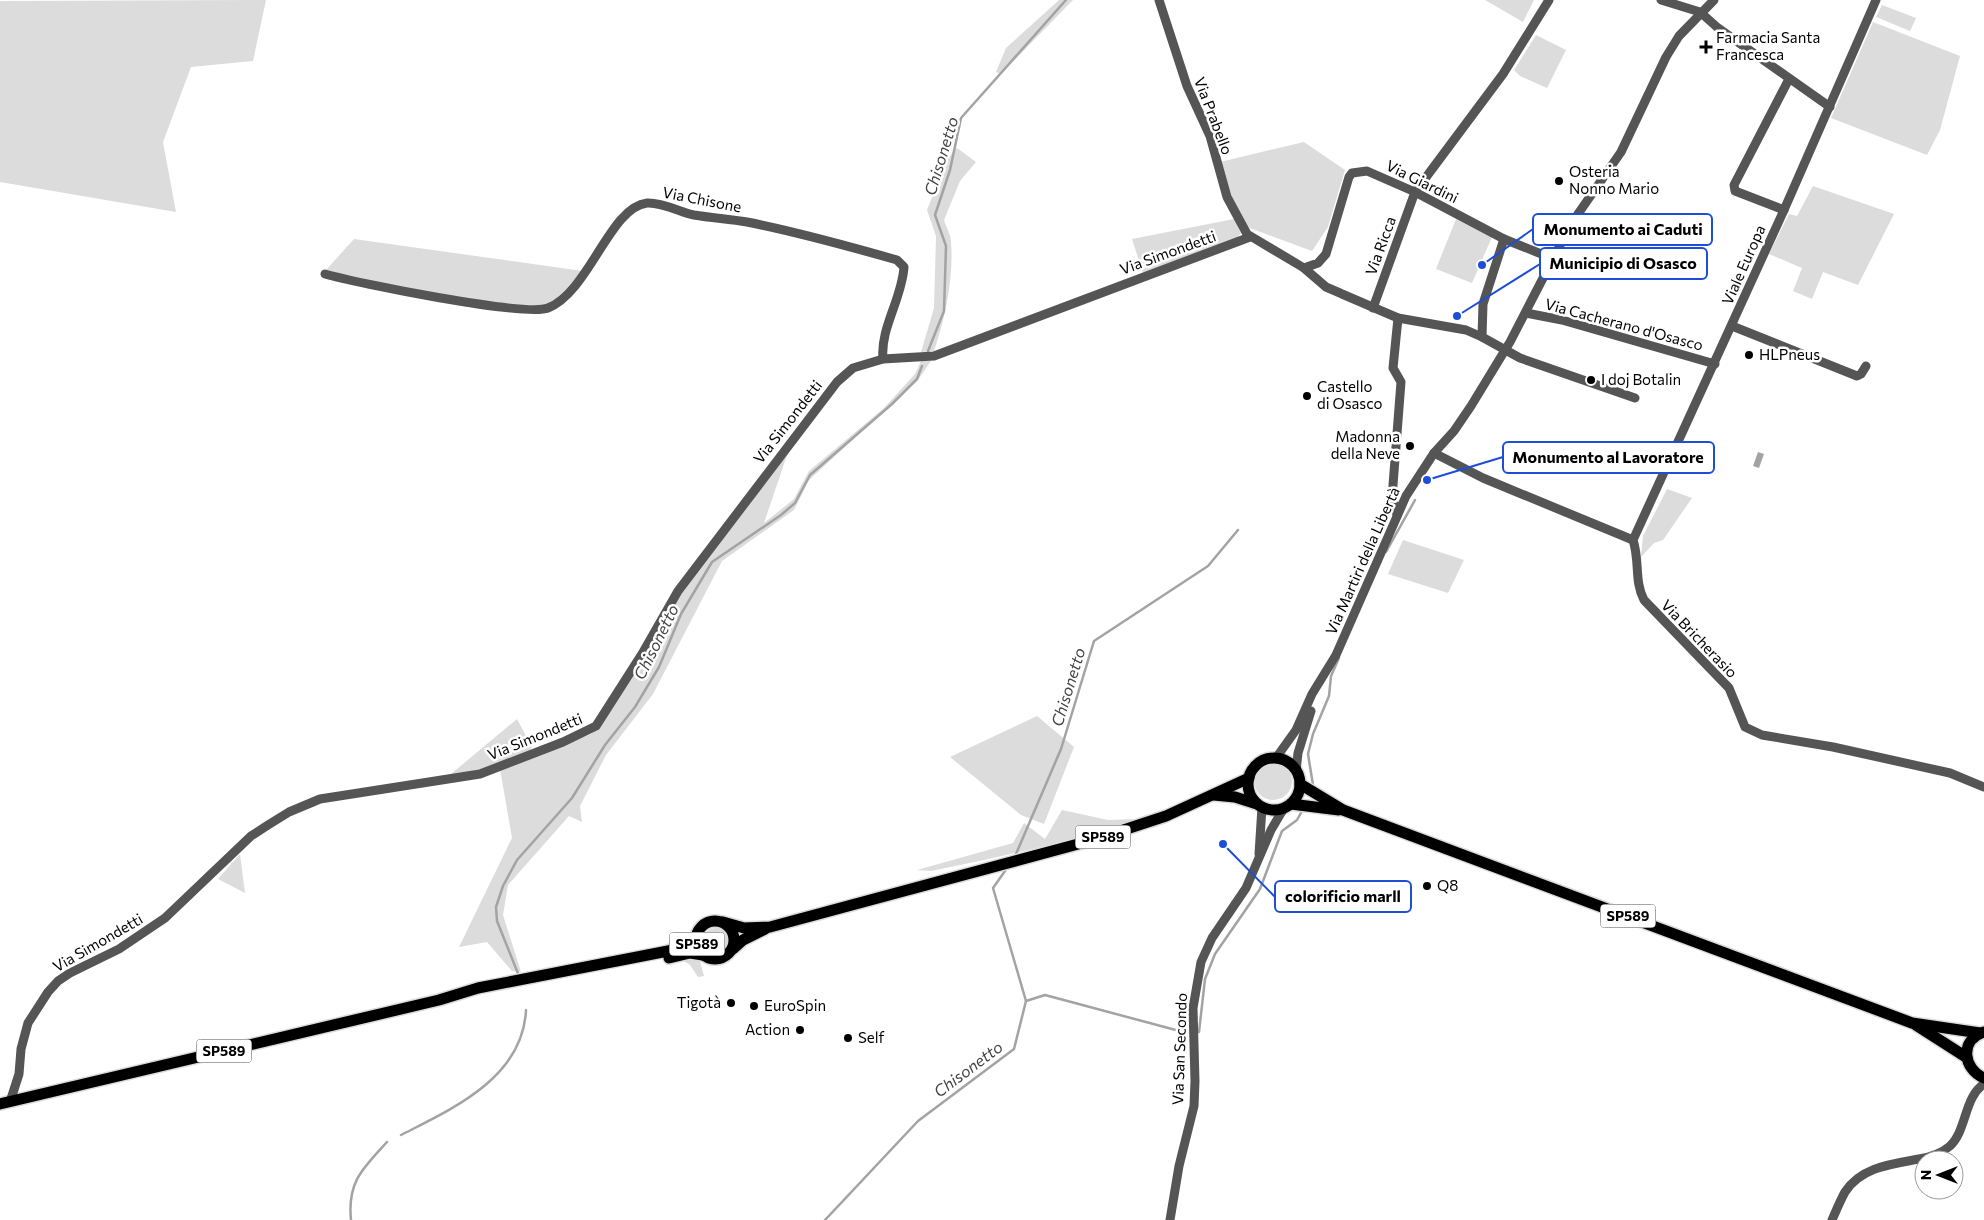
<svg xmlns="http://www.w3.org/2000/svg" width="1984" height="1220" viewBox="0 0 1984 1220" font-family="Commissioner,sans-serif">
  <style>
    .green { fill: #dcdcdc }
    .water { fill: #a3a3a3 }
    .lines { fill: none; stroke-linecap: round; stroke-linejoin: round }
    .stream { stroke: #a3a3a3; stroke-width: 2.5 }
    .major-casing { stroke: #dbdbdb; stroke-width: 14 }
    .minor { stroke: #555; stroke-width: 9 }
    .major { stroke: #000; stroke-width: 11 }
    .poi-dot { fill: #000; stroke: #fff; stroke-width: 2 }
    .labels { text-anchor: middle; stroke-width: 5; stroke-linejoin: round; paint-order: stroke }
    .shield { fill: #fff; stroke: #4c4c4c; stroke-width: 1 }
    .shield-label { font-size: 14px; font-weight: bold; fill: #000 }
    .poi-label { font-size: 15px; fill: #000; stroke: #fff; text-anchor: start }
    .street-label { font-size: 15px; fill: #000; stroke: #fff }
    .water-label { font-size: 16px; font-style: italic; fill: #444; stroke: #fff }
    .leader { fill: none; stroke: #1d4ed8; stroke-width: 2 }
    .callout-dot { fill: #1d4ed8; stroke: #fff; stroke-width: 2 }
    .callout { fill: #fff; stroke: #1d4ed8; stroke-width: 2 }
    .callout-label { font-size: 16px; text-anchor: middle; font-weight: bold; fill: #000 }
  </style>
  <rect width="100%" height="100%" fill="#fff"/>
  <g class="green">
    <path d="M266,0L253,61L191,67L163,142L176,212L0,182V1Z"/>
    <path d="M1059,0H1073L1001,74L996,72L1006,48Z"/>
    <path d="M1485,0H1534L1523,22Z"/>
    <path d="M1882,5L1916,18L1910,31L1876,17Z"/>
    <path d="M1873,22L1960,56L1940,130L1927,155L1831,118Z"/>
    <path d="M1536,35L1566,50L1547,88L1520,76L1514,70Z"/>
    <path d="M1304,142L1345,170L1328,227L1312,251L1247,227L1229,195L1220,162Z"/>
    <path d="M957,148L976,162L960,181L944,220C946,227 951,235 951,242C954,277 945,319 934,351L921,352L934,308L936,236L927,210L948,158Z"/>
    <path d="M1813,186L1894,214L1858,285L1823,272L1812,299L1793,291L1802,268L1769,254L1789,214L1797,216Z"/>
    <path d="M1234,219L1241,233L1237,238L1143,273L1132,239Z"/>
    <path d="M1456,219L1492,237L1472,283L1436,269Z"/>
    <path d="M354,239L583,271L560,299L547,306L504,305L354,279L326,270Z"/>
    <path d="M921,361H931L918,380L809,480L794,510L722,561L653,694L606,755L580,806L582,822L569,816L508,885L503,915L521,972L512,971L487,942L459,947L512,838L500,769L591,734L632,678L682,591L789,449L764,523L794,499L809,471L884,408L915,374Z"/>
    <path d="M1667,489L1692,498L1663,540L1654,543L1641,557L1643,536Z"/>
    <path d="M1403,540L1464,560L1448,593L1388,574Z"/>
    <path d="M1037,716L1074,747L1044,824L1021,815L950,757Z"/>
    <path d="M517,719L532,747L529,753L477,772L451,774Z"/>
    <circle cx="1273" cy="781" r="19"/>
    <path d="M1062,810L1108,820L1137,819C1070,842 1000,857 931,871L917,870L1013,843L1024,823L1045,839Z"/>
    <path d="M240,854L245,893L218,879Z"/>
    <circle cx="716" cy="940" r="12"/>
    <path d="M693,956L699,958L704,976L698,977L690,965L682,960Z"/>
  </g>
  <path class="water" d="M1758,452L1764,454L1759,468L1753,466Z"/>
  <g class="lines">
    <g class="stream">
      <path d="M928,351L944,311L946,246L935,215L950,170L961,118L1066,0"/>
      <path d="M1386,552L1415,500"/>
      <path d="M1313,785L1308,754L1313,734L1329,696L1331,676L1339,658"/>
      <path d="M1016,854L1061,749L1094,641L1208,566L1238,530"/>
      <path d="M519,976L497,921L496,907L503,886L517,860L572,798L605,745L635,707L659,667L681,614L712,562L781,515L795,503L810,475L892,404L917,379L922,366"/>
      <path d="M1026,1001L1045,995L1187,1033"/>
      <path d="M1199,1032L1205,979L1215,954L1260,889L1282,831L1297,820L1303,809"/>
      <path d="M401,1135C452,1109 523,1078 526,1010"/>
      <path d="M351,1220C347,1182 363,1168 387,1142"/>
      <path d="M825,1220L918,1121L1014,1049L1026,1001L993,888L1005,871"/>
    </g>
    <g class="major-casing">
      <g id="major">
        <circle cx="1274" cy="784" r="26"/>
        <path d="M1300,784L1343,810L1912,1023L1980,1033"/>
        <path d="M1214,795L1235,797L1257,804"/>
        <path d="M1291,804L1339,810"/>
        <circle cx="715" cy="940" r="19"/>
        <path d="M723,922L744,928L770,927L1093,840L1166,816L1249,778"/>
        <path d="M733,949L743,940L765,929"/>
        <path d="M669,958L690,953L703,955"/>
        <path d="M1916,1025L1966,1057"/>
        <path d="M1984,1032C1959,1040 1963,1069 1984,1078"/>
        <path d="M0,1104L439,1000L478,988L668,951L696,940"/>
      </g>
    </g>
    <g class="minor">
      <path d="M1159,0L1187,86L1210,136L1227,197L1247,234L1304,268L1326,287L1340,293"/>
      <path d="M1661,0L1700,12L1718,28L1830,107"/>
      <path d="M1784,210L1735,191L1734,185L1789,79"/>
      <path d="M1504,239L1483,304L1482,337L1520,358L1635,398"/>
      <path d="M1304,268L1318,263L1326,254L1349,177L1352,173L1367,171L1415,192L1504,239L1554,259"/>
      <path d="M325,274C356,283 525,317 548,308C589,292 610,207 647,203C662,202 680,212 694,215C712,218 729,219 747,222C797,232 848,246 897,260L904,267C902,299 880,328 883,359"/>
      <path d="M1342,294L1398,318L1466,330L1482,337"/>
      <path d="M1373,308L1415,192L1503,74L1549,0"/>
      <path d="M1526,313L1562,320L1715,364"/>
      <path d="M1732,326L1857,376L1861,374L1866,366"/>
      <path d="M1434,453L1483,478L1633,540C1640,561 1634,581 1644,600L1729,688L1745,727L1762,735L1833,747L1950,773L1984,787"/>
      <path d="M1397,515L1393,499V485L1401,382L1393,368L1398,318"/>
      <path d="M1633,540L1784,210L1876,0"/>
      <path d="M1276,758L1296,730L1312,694L1336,655L1406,496L1434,453L1454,431L1471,406L1510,342L1571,224L1621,152L1666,57L1679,36L1714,0"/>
      <path d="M1296,771L1298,753L1311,711"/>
      <path d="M1259,854L1262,807"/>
      <path d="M10,1102L19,1074L21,1049L28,1023L48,992L58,981L70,973L119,949L165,918L251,836L268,825L289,812L320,799L480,774L563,742L596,726L642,654L678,591L837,382L853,368L883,359L934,356L1250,237"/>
      <path d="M1170,1220L1179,1166L1194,1106L1195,1081L1193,1008L1201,962L1212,938L1246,888L1271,830L1284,808"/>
      <path d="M1832,1220C1836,1211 1840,1201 1845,1192C1861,1167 1892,1164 1919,1159C1930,1157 1941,1154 1950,1146C1967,1130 1964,1097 1984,1084"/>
    </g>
    <use href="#major" class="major"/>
  </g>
  <g class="poi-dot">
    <path d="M1703.5 39.5h5v5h5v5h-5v5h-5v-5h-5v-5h5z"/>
    <circle cx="1559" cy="181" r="5"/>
    <circle cx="1749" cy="355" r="5"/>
    <circle cx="1591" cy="380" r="5"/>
    <circle cx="1307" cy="396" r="5"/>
    <circle cx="1410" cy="446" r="5"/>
    <circle cx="1427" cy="886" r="5"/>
    <circle cx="731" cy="1003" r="5"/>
    <circle cx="754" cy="1006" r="5"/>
    <circle cx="800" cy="1030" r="5"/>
    <circle cx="848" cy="1038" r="5"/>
  </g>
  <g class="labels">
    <g class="shield">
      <rect x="1075.5" y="825.5" width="55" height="23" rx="4"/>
      <rect x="1600.5" y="904.5" width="55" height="23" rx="4"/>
      <rect x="669.5" y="932.5" width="55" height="23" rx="4"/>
      <rect x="196.5" y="1039.5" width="55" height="23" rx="4"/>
    </g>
    <g class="shield-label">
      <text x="1103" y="842">SP589</text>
      <text x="1628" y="921">SP589</text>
      <text x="697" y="949">SP589</text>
      <text x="224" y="1056">SP589</text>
    </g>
    <g class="poi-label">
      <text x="1716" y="43">Farmacia Santa<tspan x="1716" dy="17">Francesca</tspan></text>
      <text x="1569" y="177">Osteria<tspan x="1569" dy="17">Nonno Mario</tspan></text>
      <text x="1759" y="360">HLPneus</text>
      <text x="1601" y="385">I doj Botalin</text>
      <text x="1317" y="392">Castello<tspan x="1317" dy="17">di Osasco</tspan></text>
      <text x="1400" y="442" text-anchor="end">Madonna<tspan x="1400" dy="17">della Neve</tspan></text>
      <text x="1437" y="891">Q8</text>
      <text x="721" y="1008" text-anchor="end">Tigotà</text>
      <text x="764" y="1011">EuroSpin</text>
      <text x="790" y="1035" text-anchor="end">Action</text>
      <text x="858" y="1043">Self</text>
    </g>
    <g class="street-label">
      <text transform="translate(1213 116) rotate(69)" y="5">Via Prabello</text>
      <text transform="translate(1422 182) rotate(26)" y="5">Via Giardini</text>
      <text transform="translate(702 200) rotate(11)" y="5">Via Chisone</text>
      <text transform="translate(1381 246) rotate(-70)" y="5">Via Ricca</text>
      <text transform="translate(1168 253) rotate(-20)" y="5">Via Simondetti</text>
      <text transform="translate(1744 265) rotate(-66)" y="5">Viale Europa</text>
      <text transform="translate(1624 325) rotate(15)" y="5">Via Cacherano d'Osasco</text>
      <text transform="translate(788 422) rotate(-52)" y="5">Via Simondetti</text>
      <text transform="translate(1363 561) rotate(-66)" y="5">Via Martiri della Libertà</text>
      <text transform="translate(1699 639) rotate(46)" y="5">Via Bricherasio</text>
      <text transform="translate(535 737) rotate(-22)" y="5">Via Simondetti</text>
      <text transform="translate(98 943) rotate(-30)" y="5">Via Simondetti</text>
      <text transform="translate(1180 1049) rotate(-88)" y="5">Via San Secondo</text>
    </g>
    <g class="water-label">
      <text transform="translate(941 156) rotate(-73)" y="6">Chisonetto</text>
      <text transform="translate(656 642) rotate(-64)" y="6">Chisonetto</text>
      <text transform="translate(1068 687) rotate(-73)" y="6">Chisonetto</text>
      <text transform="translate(968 1069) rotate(-37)" y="6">Chisonetto</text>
    </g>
  </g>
  <path class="leader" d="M1482 265L1533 229M1457 316L1540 264M1427 480L1503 457M1223 844L1275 897"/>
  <g class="callout-dot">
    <circle cx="1482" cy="265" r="5"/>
    <circle cx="1457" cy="316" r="5"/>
    <circle cx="1427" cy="480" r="5"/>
    <circle cx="1223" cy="844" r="5"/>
  </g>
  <g class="callout">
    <rect x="1533" y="214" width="179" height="31" rx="5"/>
    <rect x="1540" y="248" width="167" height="31" rx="5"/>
    <rect x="1503" y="442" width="211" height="31" rx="5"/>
    <rect x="1275" y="881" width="136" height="31" rx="5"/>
  </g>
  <g class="callout-label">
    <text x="1623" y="235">Monumento ai Caduti</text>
    <text x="1623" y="269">Municipio di Osasco</text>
    <text x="1608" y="463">Monumento al Lavoratore</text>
    <text x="1343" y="902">colorificio marll</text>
  </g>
  <g transform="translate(1939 1175) rotate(270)"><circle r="24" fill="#ffffff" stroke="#999999"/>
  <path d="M0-4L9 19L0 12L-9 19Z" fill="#000000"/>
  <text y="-8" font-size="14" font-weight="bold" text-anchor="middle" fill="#000000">N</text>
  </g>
</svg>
